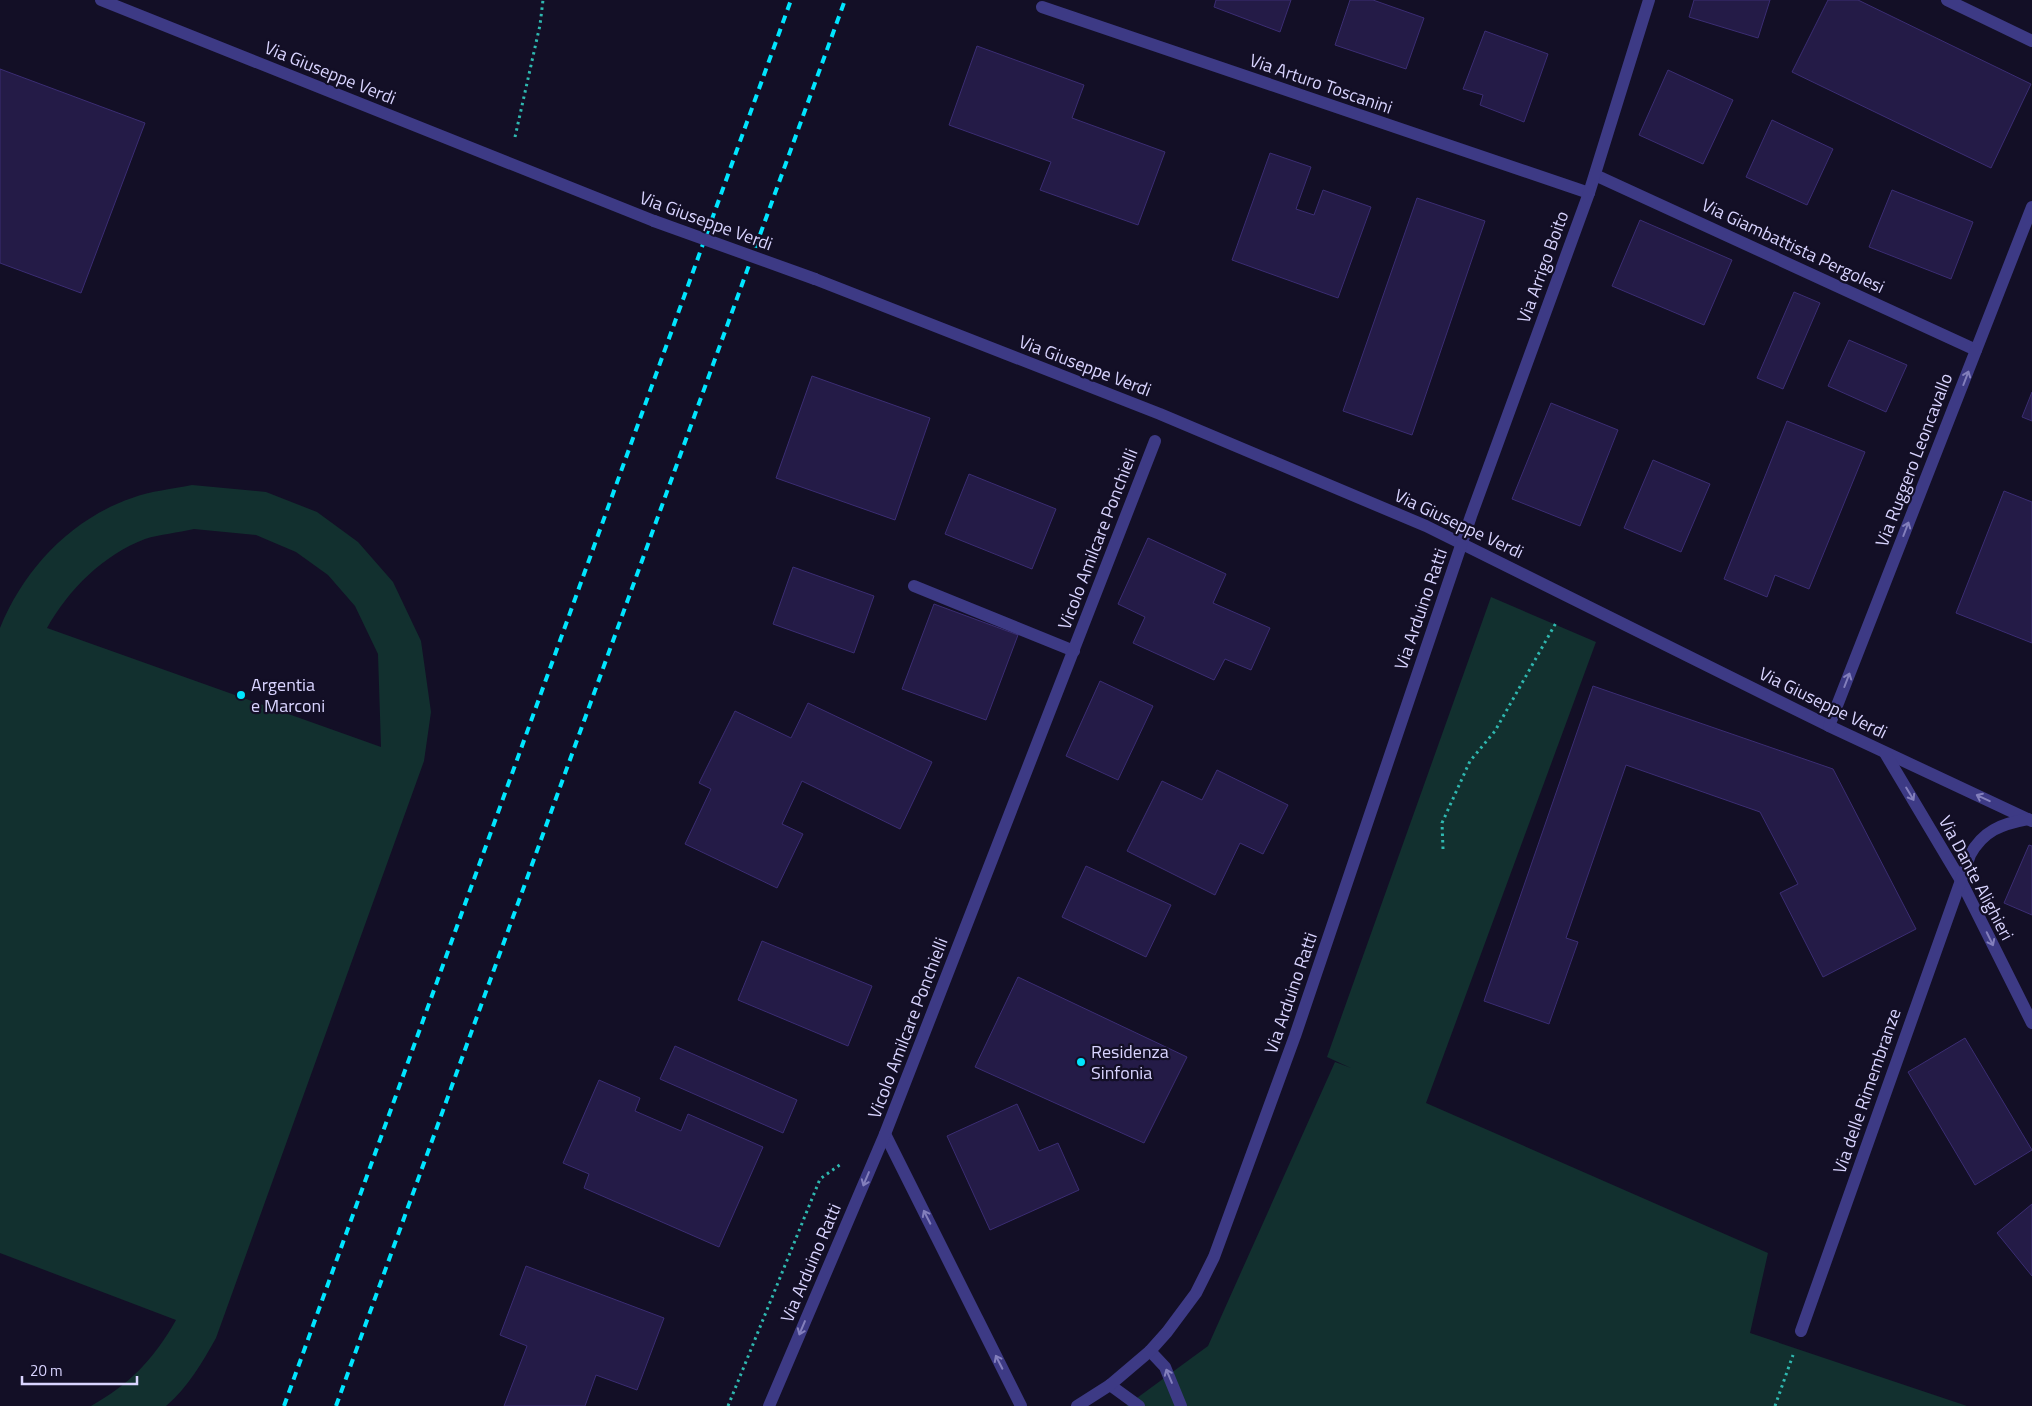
<svg xmlns="http://www.w3.org/2000/svg" width="2032" height="1406" viewBox="0 0 2032 1406" font-family="'Titillium Web',sans-serif">
  <style>
    .green { fill: #12302f; fill-rule: evenodd }
    .building { fill: #241b47; stroke: #3b2d73 }
    .lines { fill: none; stroke-linecap: round; stroke-linejoin: round }
    .path { stroke: #2fb8b0; stroke-width: 3; stroke-dasharray: 2.5 4; stroke-linecap: butt }
    .minor { stroke: #3d3a85; stroke-width: 12 }
    .rail { stroke: #00e5ff; stroke-width: 4; stroke-dasharray: 8 6; stroke-linecap: butt }
    .minor-bridge { stroke: #3d3a85; stroke-width: 12 }
    .oneway { stroke: #837fbc }
    .poi-dot { fill: #00e5ff; stroke: #130f26; stroke-width: 2 }
    .labels { text-anchor: middle; stroke-width: 4.5; stroke-linejoin: round; paint-order: stroke }
    .street-label { font-size: 18px; fill: #d9d4ff; stroke: #130f26 }
    .poi-label { font-size: 18px; fill: #d9d4ff; stroke: #130f26; text-anchor: start }
  </style>
  <rect width="100%" height="100%" fill="#130f26"/>
  <g class="green">
    <path d="M192,485L266,492L317,512L358,542L393,582L421,641L431,712L424,761L216,1338C202,1363 188,1387 166,1406H91C130,1384 154,1359 176,1320L0,1253V628C24,569 71,519 132,498C151,491 172,489 192,485ZM194,529L256,535L296,552L328,575L355,606L378,654L381,747L47,628C69,589 103,555 145,539C160,534 178,533 194,529Z"/>
    <path d="M1491,597L1596,642L1426,1103L1768,1253L1750,1333L1967,1406H1126L1208,1346L1335,1062L1351,1068L1327,1057Z"/>
  </g>
  <g class="building">
    <path d="M1216,0H1291L1280,32L1214,7Z"/>
    <path d="M1350,0H1373L1424,18L1406,69L1335,45Z"/>
    <path d="M1694,0H1770L1758,38L1689,17Z"/>
    <path d="M1828,0H1858L2031,84L1991,168L1792,72Z"/>
    <path d="M1485,31L1548,54L1524,122L1480,105L1483,95L1463,89Z"/>
    <path d="M977,46L1084,85L1072,118L1165,152L1138,225L1040,190L1051,162L949,125Z"/>
    <path d="M0,69L145,123L81,293L0,263Z"/>
    <path d="M1668,70L1733,100L1703,164L1639,135Z"/>
    <path d="M1772,120L1833,149L1807,205L1746,177Z"/>
    <path d="M1270,153L1311,167L1296,209L1314,215L1323,190L1371,207L1338,298L1232,260Z"/>
    <path d="M1892,190L1973,222L1951,279L1869,247Z"/>
    <path d="M1417,198L1485,221L1412,435L1343,411Z"/>
    <path d="M1640,220L1732,260L1704,325L1612,286Z"/>
    <path d="M1794,292L1820,303L1783,389L1757,378Z"/>
    <path d="M1849,340L1907,365L1886,412L1828,386Z"/>
    <path d="M812,376L930,418L895,520L776,478Z"/>
    <path d="M2032,392V421L2022,417Z"/>
    <path d="M1551,403L1618,430L1580,526L1512,499Z"/>
    <path d="M1787,421L1865,452L1809,589L1775,575L1767,597L1724,579Z"/>
    <path d="M1653,460L1710,484L1681,552L1624,528Z"/>
    <path d="M969,474L1056,509L1032,569L945,534Z"/>
    <path d="M2004,491L2032,502V643L1956,613Z"/>
    <path d="M1148,538L1226,574L1213,603L1270,628L1251,670L1225,659L1214,680L1133,643L1145,617L1118,604Z"/>
    <path d="M793,567L874,596L854,653L773,624Z"/>
    <path d="M934,604L1018,635L986,720L902,689Z"/>
    <path d="M1100,681L1153,706L1118,780L1066,756Z"/>
    <path d="M1593,686L1833,769L1916,929L1823,977L1780,893L1798,884L1760,812L1626,765L1566,938L1578,942L1549,1024L1484,1001Z"/>
    <path d="M808,703L932,762L900,829L802,781L782,824L803,834L777,888L685,844L711,789L699,783L735,711L791,738Z"/>
    <path d="M1217,770L1288,805L1263,854L1240,843L1215,895L1127,851L1162,781L1202,800Z"/>
    <path d="M2029,845L2032,846V915L2004,903Z"/>
    <path d="M1086,866L1171,905L1146,957L1062,917Z"/>
    <path d="M762,941L872,986L848,1046L738,1000Z"/>
    <path d="M1018,977L1187,1057L1144,1143L975,1067Z"/>
    <path d="M1965,1038L2032,1150L1975,1185L1908,1072Z"/>
    <path d="M675,1046L797,1100L783,1133L660,1079Z"/>
    <path d="M599,1080L640,1098L635,1111L681,1131L688,1114L763,1147L719,1247L584,1188L589,1174L563,1163Z"/>
    <path d="M1017,1104L1039,1151L1058,1143L1079,1190L990,1230L947,1136Z"/>
    <path d="M2032,1204V1276L1997,1233Z"/>
    <path d="M526,1266L664,1318L637,1390L596,1375L585,1406H504L527,1346L500,1335Z"/>
  </g>
  <g class="lines">
    <g class="path">
      <path d="M515,137L540,25L543,0"/>
      <path d="M1443,849L1442,823L1470,761L1495,731L1557,621"/>
      <path d="M728,1406L820,1179L841,1164"/>
      <path d="M1775,1406L1793,1355"/>
    </g>
    <g class="minor">
      <path d="M101,0L654,221"/>
      <path d="M1947,0L2032,41"/>
      <path d="M1042,7L1589,193"/>
      <path d="M1595,175L1976,350"/>
      <path d="M815,279L1160,414L1426,526L1829,726L2032,821"/>
      <path d="M914,586L1074,651"/>
      <path d="M1829,726L2032,207"/>
      <path d="M1885,753L1960,879L2032,1023"/>
      <path d="M885,1134L1021,1406"/>
      <path d="M1801,1331L1970,855C1983,831 2001,824 2028,819"/>
      <path d="M1150,1351L1165,1367L1181,1406"/>
      <path d="M1110,1385L1139,1406"/>
      <path d="M769,1406L885,1134L1155,441"/>
      <path d="M1077,1406L1110,1385L1150,1351L1167,1332L1196,1293L1214,1257L1295,1036L1471,516L1589,193L1649,0"/>
    </g>
    <g class="rail">
      <path d="M284,1406L791,0"/>
      <path d="M336,1406L845,0"/>
    </g>
    <path class="minor-bridge" d="M654,221L815,279"/>
  </g>
  <defs><path id="oneway-shaft" d="M-6 0H5M1.5-3L5.5 0L1.5 3" fill="none" stroke-width="1.6" stroke-linecap="round" stroke-linejoin="round" transform="scale(1.25)"/></defs>
  <g class="oneway">
    <use href="#oneway-shaft" transform="translate(1966 378) rotate(-69)"/>
    <use href="#oneway-shaft" transform="translate(1906 529) rotate(-69)"/>
    <use href="#oneway-shaft" transform="translate(1847 680) rotate(-69)"/>
    <use href="#oneway-shaft" transform="translate(1910 794) rotate(59)"/>
    <use href="#oneway-shaft" transform="translate(1983 798) rotate(-155)"/>
    <use href="#oneway-shaft" transform="translate(1990 939) rotate(64)"/>
    <use href="#oneway-shaft" transform="translate(866 1179) rotate(113)"/>
    <use href="#oneway-shaft" transform="translate(927 1217) rotate(-117)"/>
    <use href="#oneway-shaft" transform="translate(802 1328) rotate(113)"/>
    <use href="#oneway-shaft" transform="translate(999 1362) rotate(-117)"/>
    <use href="#oneway-shaft" transform="translate(1169 1376) rotate(-113)"/>
  </g>
  <g class="poi-dot">
    <circle cx="241" cy="695" r="5"/>
    <circle cx="1081" cy="1062" r="5"/>
  </g>
  <g class="labels">
    <g class="street-label">
      <text transform="translate(330 73) rotate(22)" y="6">Via Giuseppe Verdi</text>
      <text transform="translate(1321 84) rotate(19)" y="6">Via Arturo Toscanini</text>
      <text transform="translate(706 221) rotate(20)" y="6">Via Giuseppe Verdi</text>
      <text transform="translate(1793 246) rotate(25)" y="6">Via Giambattista Pergolesi</text>
      <text transform="translate(1543 267) rotate(-70)" y="6">Via Arrigo Boito</text>
      <text transform="translate(1085 366) rotate(21)" y="6">Via Giuseppe Verdi</text>
      <text transform="translate(1914 460) rotate(-69)" y="6">Via Ruggero Leoncavallo</text>
      <text transform="translate(1459 524) rotate(25)" y="6">Via Giuseppe Verdi</text>
      <text transform="translate(1098 539) rotate(-69)" y="6">Vicolo Amilcare Ponchielli</text>
      <text transform="translate(1421 609) rotate(-71)" y="6">Via Arduino Ratti</text>
      <text transform="translate(1823 703) rotate(26)" y="6">Via Giuseppe Verdi</text>
      <text transform="translate(1976 878) rotate(62)" y="6">Via Dante Alighieri</text>
      <text transform="translate(1291 993) rotate(-71)" y="6">Via Arduino Ratti</text>
      <text transform="translate(908 1028) rotate(-69)" y="6">Vicolo Amilcare Ponchielli</text>
      <text transform="translate(1867 1091) rotate(-71)" y="6">Via delle Rimembranze</text>
      <text transform="translate(811 1263) rotate(-67)" y="6">Via Arduino Ratti</text>
    </g>
    <g class="poi-label">
      <text x="251" y="691">Argentia<tspan x="251" dy="21">e Marconi</tspan></text>
      <text x="1091" y="1058">Residenza<tspan x="1091" dy="21">Sinfonia</tspan></text>
    </g>
  </g>
  <path d="M22 1376v8h115v-8" fill="none" stroke="#d9d4ff" stroke-width="2.5"/>
  <text x="30" y="1376" font-size="15" fill="#d9d4ff" stroke="#130f26" stroke-width="4" paint-order="stroke">20 m</text>
</svg>
